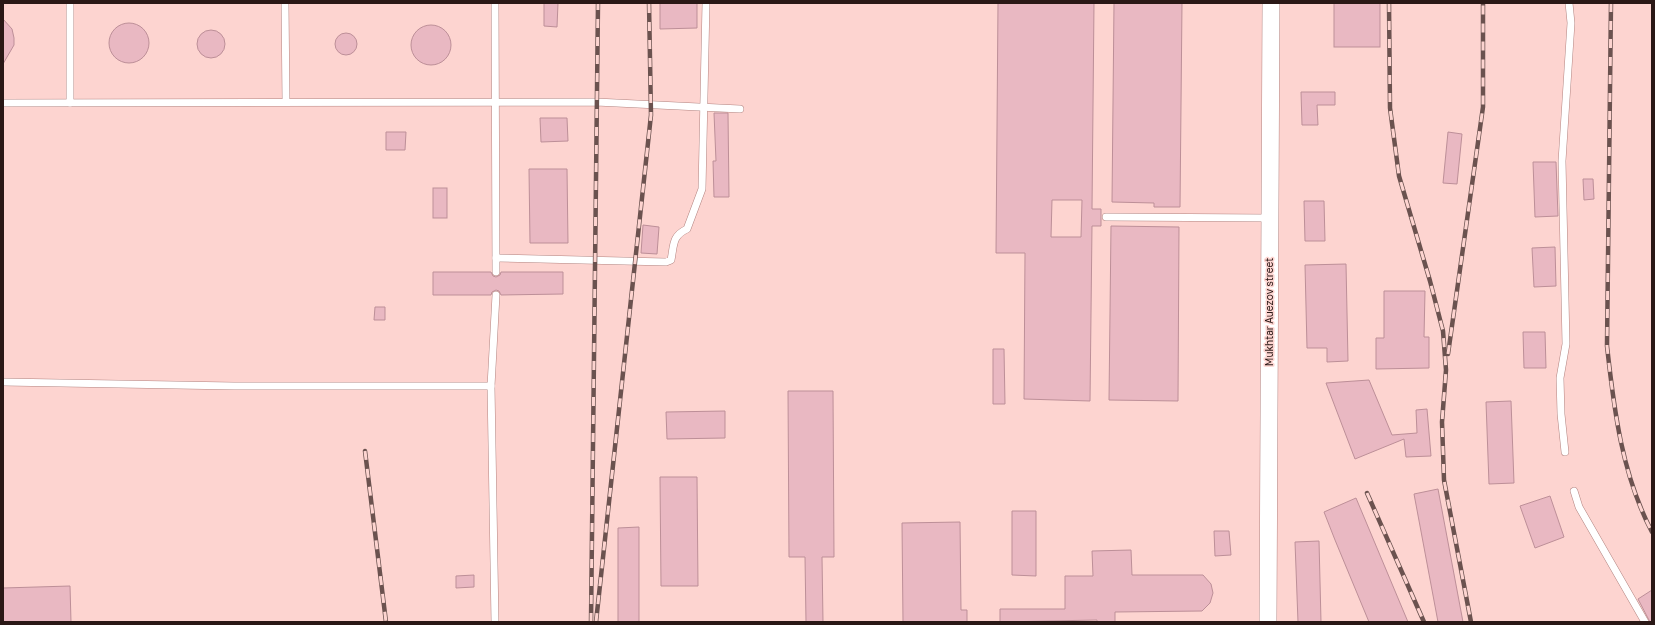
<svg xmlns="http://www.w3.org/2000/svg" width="1655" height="625" viewBox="0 0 1655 625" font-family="'Golos Text',sans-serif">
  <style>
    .building { fill: #e9b8c2; stroke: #bd8f98; fill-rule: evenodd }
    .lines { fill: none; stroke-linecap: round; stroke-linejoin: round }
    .service-casing { stroke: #b38480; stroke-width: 8 }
    .tertiary-casing { stroke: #b38480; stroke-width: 18 }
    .service { stroke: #fff; stroke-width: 7 }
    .tertiary { stroke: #fff; stroke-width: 17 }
    .rail-casing { stroke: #6b524f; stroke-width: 4.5 }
    .rail { stroke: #fdd4d0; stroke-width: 3; stroke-dasharray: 9; stroke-linecap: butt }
    .labels { text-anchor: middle; stroke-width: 3; stroke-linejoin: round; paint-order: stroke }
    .street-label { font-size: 10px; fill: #2a1816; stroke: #fdd4d0 }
  </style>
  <rect width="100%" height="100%" fill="#fdd4d0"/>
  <g class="building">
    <path d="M544,3H558L557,27L544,26Z"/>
    <path d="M660,3H697V28L660,29Z"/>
    <path d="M998,3H1094L1092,209H1101V226H1092L1090,401L1024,399L1025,253H996ZM1052,200H1082L1081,237H1051Z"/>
    <path d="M1114,3H1182L1180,207H1154V203L1112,202Z"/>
    <rect x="1334" y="3" width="46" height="44"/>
    <path d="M3,19L12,29L14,38V45L3,64Z"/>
    <circle cx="129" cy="43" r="20"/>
    <circle cx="431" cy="45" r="20"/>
    <circle cx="211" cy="44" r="14"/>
    <circle cx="346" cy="44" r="11"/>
    <path d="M1301,92H1335V105H1317L1318,125H1302Z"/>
    <path d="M714,113H728L729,197H714L713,161H716Z"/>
    <path d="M540,118H567L568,141L541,142Z"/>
    <path d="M386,132H406L405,150H386Z"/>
    <path d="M1448,132L1462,134L1457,184L1443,183Z"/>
    <path d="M1533,162H1556L1558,216L1535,217Z"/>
    <path d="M529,169H567L568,243H530Z"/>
    <path d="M1583,179H1593L1594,199L1584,200Z"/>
    <rect x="433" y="188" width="14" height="30"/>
    <path d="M1304,201H1324L1325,241H1305Z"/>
    <path d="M643,225L659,227L657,254L641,253Z"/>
    <path d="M1111,226L1179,227L1178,401L1109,400Z"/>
    <path d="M1555,247L1556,286L1534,287L1532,248Z"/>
    <path d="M1346,264L1348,361L1327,362V348H1307L1305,265Z"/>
    <path d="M433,272H491L493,276L496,277L500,275L501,272H563V294L501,295L499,291L496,290L492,292L491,295H433Z"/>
    <path d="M1384,291H1425L1424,337H1429V368L1376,369V338H1384Z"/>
    <path d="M375,307H385V320H374Z"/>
    <path d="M1523,332H1545L1546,368H1524Z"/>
    <path d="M993,349H1004L1005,404H993Z"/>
    <path d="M1369,380L1392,435L1417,433L1416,410L1427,409L1431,456L1406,457L1404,439L1355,459L1326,383Z"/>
    <path d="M788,391H833L834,557H822L823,622H806L805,557H789Z"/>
    <path d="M1511,401L1514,483L1489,484L1486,402Z"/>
    <path d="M725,411V438L667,439L666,412Z"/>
    <path d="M660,477H697L698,586H661Z"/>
    <path d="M1438,489L1463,622H1438L1414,494Z"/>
    <path d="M1550,496L1564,537L1535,548L1520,506Z"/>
    <path d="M1356,498L1408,622H1369L1335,540L1324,512Z"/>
    <path d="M1012,511H1036V576L1012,575Z"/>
    <path d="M960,522L961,610H967V622H903L902,523Z"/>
    <path d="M639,527V622H618V528Z"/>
    <path d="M1214,531H1229L1231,555L1215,556Z"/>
    <path d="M1319,541L1321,622H1298L1295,542Z"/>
    <path d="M1131,550L1132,575H1203L1211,584L1213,593L1210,603L1202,611L1115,612V622H1097V620L1000,622V609H1065V576H1093L1092,551Z"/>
    <path d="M474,575V587L456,588V576Z"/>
    <path d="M70,586L71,622H3V588Z"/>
    <path d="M1652,590V622H1650L1638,599Z"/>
  </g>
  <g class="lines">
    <g class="service-casing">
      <g id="service">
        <path d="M70,3V103"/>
        <path d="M285,3L286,102"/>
        <path d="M495,3L496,272"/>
        <path d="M3,103L596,102L740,109"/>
        <path d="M1106,217L1269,218"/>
        <path d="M496,258L666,262L671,260C674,245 672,236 687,229L702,189L706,3"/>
        <path d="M3,382L234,386H491"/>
        <path d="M1565,452L1561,414L1560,378L1566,344L1562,161L1571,23L1569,3"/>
        <path d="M1574,491L1579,507L1645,622"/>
        <path d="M495,622L491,386L496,295"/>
      </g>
    </g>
    <g class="tertiary-casing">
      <path id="tertiary" d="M1268,622L1271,3"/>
    </g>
    <use href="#service" class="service"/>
    <use href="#tertiary" class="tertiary"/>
    <g class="rail-casing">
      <g id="rail">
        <path d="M1389,3L1390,108L1399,176L1430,281L1443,331L1446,370L1442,422L1444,480L1471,622"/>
        <path d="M1611,3L1607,346C1614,410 1622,475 1652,532"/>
        <path d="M1448,354L1483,107V3"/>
        <path d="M365,451L386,622"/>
        <path d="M1367,493L1424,622"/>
        <path d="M591,622L598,3"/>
        <path d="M596,622L651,115L649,3"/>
      </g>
    </g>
    <use href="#rail" class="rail"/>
  </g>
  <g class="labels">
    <g class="street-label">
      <text transform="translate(1269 312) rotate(-90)" y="4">Mukhtar Auezov street</text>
    </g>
  </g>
  <rect width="1655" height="625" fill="none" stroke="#2a1816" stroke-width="8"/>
</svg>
